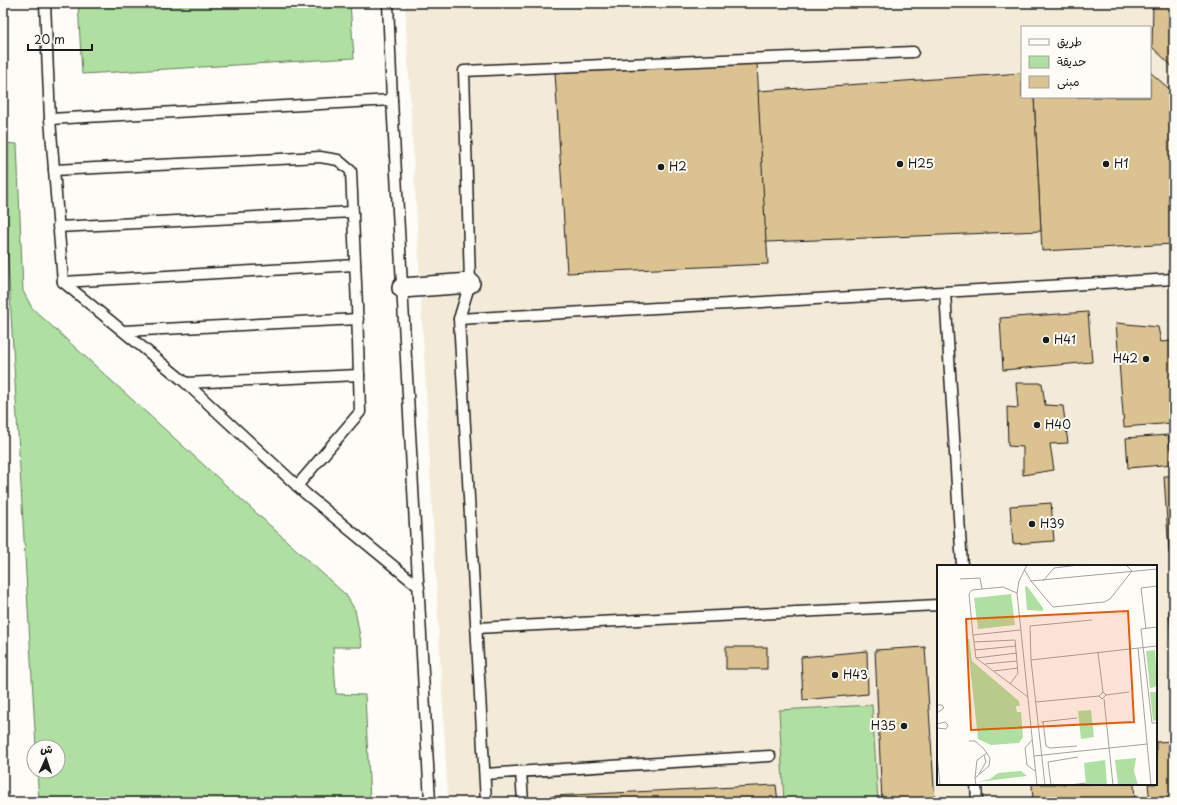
<svg xmlns="http://www.w3.org/2000/svg" width="1177" height="805" viewBox="0 0 1177 805" font-family="'Playpen Sans','Playpen Sans Arabic',sans-serif">
  <style>
    .built { fill: #f3ebd8; fill-rule: evenodd }
    .green { fill: #afe0a1; stroke: #667e5e }
    .building { fill: #dbc291; stroke: #1c1c1c }
    .lines { fill: none; stroke-linecap: round; stroke-linejoin: round }
    .lane-casing { stroke: #1c1c1c; stroke-width: 13 }
    .street-casing { stroke: #1c1c1c; stroke-width: 22 }
    .lane { stroke: #fdfcf7; stroke-width: 10 }
    .street { stroke: #fdfcf7; stroke-width: 19 }
    .poi-dot { fill: #1c1c1c; stroke: #fdfcf7; stroke-width: 1.5 }
    .labels { text-anchor: middle; stroke-width: 4; stroke-linejoin: round; paint-order: stroke }
    .poi-label { font-size: 12px; fill: #1c1c1c; stroke: #fdfcf7; text-anchor: start }
    .inset-road { fill: none; stroke: #a3a29f; stroke-width: 1 }
    .view { fill: #e8590c; fill-opacity: 0.15; stroke: #e8590c; stroke-width: 2 }
    .inset-edge { fill: none; stroke: #1c1c1c; stroke-width: 2 }
  </style>
  <rect width="100%" height="100%" fill="#fdfcf7"/>
  <filter id="ink" filterUnits="userSpaceOnUse"><feTurbulence type="fractalNoise" baseFrequency=".025" numOctaves="2"/><feDisplacementMap in="SourceGraphic" scale="8" xChannelSelector="R" yChannelSelector="G"/><feConvolveMatrix kernelMatrix="1 2 1 2 8 2 1 2 1" color-interpolation-filters="sRGB"/></filter>
  <g filter="url(#ink)">
    <path class="built" d="M405,3H1174V802H448ZM1022,27H1150V97H1022ZM938,566H1156V784H938Z"/>
    <g class="green">
      <path d="M78,3H350L354,58L82,74Z"/>
      <path d="M3,143L17,144L23,291L32,308L346,595L355,610L362,647H333L336,694L365,695L370,802H39L37,771H58V747H36L3,175Z"/>
      <path d="M872,705L878,802H784L779,710Z"/>
    </g>
    <g class="building">
      <path d="M1153,3H1174V68L1152,47Z"/>
      <path d="M757,63L768,264L567,273L555,72Z"/>
      <path d="M1150,72L1174,93V244L1042,251L1034,97H1150Z"/>
      <path d="M1022,73V97H1034L1041,231L766,242L758,91Z"/>
      <path d="M1088,312L1092,362L1003,370L1000,318Z"/>
      <path d="M1116,323L1158,327L1161,342L1172,341L1174,375V423L1124,427Z"/>
      <path d="M1016,383H1042L1045,405L1063,406L1068,443L1050,444L1054,470L1023,475V447L1008,446L1007,407L1018,408Z"/>
      <path d="M1168,435L1174,464L1128,468L1126,438Z"/>
      <path d="M1164,476H1174V553H1169Z"/>
      <path d="M1051,503L1054,541L1013,544L1010,506Z"/>
      <path d="M1174,608V675L1169,609Z"/>
      <rect x="726" y="647" width="41" height="22"/>
      <path d="M925,647L935,802H882L875,650Z"/>
      <path d="M867,651L868,694L803,700L801,657Z"/>
      <path d="M1174,741V802H1150L1148,784H1156V742Z"/>
      <path d="M1032,784H1134L1135,802H1033Z"/>
      <path d="M776,785L778,802H553V796Z"/>
    </g>
    <g class="lines">
      <g class="lane-casing">
        <g id="lane">
          <path d="M45,3L50,119"/>
          <path d="M388,3L392,100L430,802"/>
          <path d="M392,100L50,119L63,282L186,383L306,494L419,587"/>
          <path d="M54,170L320,157L338,160L351,171L357,306L360,412L297,486"/>
          <path d="M58,227L353,212"/>
          <path d="M63,282L355,265"/>
          <path d="M945,292L962,566"/>
          <path d="M459,319L1174,279"/>
          <path d="M124,331L358,319"/>
          <path d="M186,383L359,375"/>
          <path d="M476,628L938,605"/>
          <path d="M521,771L523,802"/>
          <path d="M485,774L770,756"/>
          <path d="M976,784L977,802"/>
          <path d="M486,802L459,319L470,283L464,71L913,52"/>
        </g>
      </g>
      <g class="street-casing">
        <path id="street" d="M402,288L470,283"/>
      </g>
      <use href="#lane" class="lane"/>
      <use href="#street" class="street"/>
    </g>
  </g>
  <g class="poi-dot">
    <circle cx="900" cy="164" r="4"/>
    <circle cx="1106" cy="164" r="4"/>
    <circle cx="661" cy="167" r="4"/>
    <circle cx="1046" cy="340" r="4"/>
    <circle cx="1146" cy="359" r="4"/>
    <circle cx="1037" cy="425" r="4"/>
    <circle cx="1032" cy="524" r="4"/>
    <circle cx="835" cy="675" r="4"/>
    <circle cx="904" cy="726" r="4"/>
  </g>
  <g class="labels">
    <g class="poi-label">
      <text x="908" y="168">H25</text>
      <text x="1114" y="168">H1</text>
      <text x="669" y="171">H2</text>
      <text x="1054" y="344">H41</text>
      <text x="1138" y="363" text-anchor="end">H42</text>
      <text x="1045" y="429">H40</text>
      <text x="1040" y="528">H39</text>
      <text x="843" y="679">H43</text>
      <text x="896" y="730" text-anchor="end">H35</text>
    </g>
  </g>
  <g transform="translate(937 565)">
    <rect width="220" height="220" fill="#fdfcf7"/>
    <path d="M90,21L106,43V46L90,45L88,22ZM74,29L78,60L41,64L37,33ZM30,74H32L35,96L82,136L83,141H79L80,147H84L86,172L82,178L54,180L41,174ZM218,85L220,118L218,122L213,123L209,86ZM213,127H219L220,130V155L216,156ZM154,145L157,172L144,174L141,146ZM199,193L197,206L201,220H181L178,195ZM168,195L170,220H149L147,198ZM84,206L90,211L41,217L53,214L61,208Z" fill="#afe0a1"/>
    <path class="inset-road" d="M90,0L82,16L80,28L100,220M87,4L94,16L220,4M23,14L43,13L45,24M94,16L116,42L167,37L173,34L195,6L189,0M106,16L117,3L142,0M220,62L204,64L215,158H220M209,64L204,23L220,21M83,65L36,70L39,93L91,132M36,70L32,29L35,25L66,22L80,28M37,77L78,75L81,108L73,119M201,83L214,220M38,85L79,81M161,88L166,127L169,130L165,134L162,131L166,127M39,93L80,88M94,95L220,81M48,99L80,96M57,106L81,103M169,130L192,127M167,134L176,220M99,137L162,131M0,140H5L7,143L0,148M104,157L140,153M106,157L109,181L113,183L140,181M0,159L8,157L11,160L9,164L0,163M95,175L88,183L90,200L98,206M32,176H38L47,184L53,193L52,201L38,213L39,220M0,189L3,220M97,191L210,179M42,209L49,197L47,190M38,213L40,195L50,188M108,220L94,95L93,61L155,55M114,220L111,197L141,192M133,220L149,218"/>
    <path class="view" d="M191,46L197,157L34,165L29,54Z"/>
    <rect width="220" height="220" class="inset-edge"/>
  </g>
  <rect width="1177" height="805" fill="none" stroke="#fdfcf7" stroke-width="16"/>
  <rect x="8" y="8" width="1161" height="789" fill="none" stroke="#1c1c1c" stroke-width="1.5" filter="url(#ink)"/>
  <rect x="1021" y="26" width="130" height="72" fill="#fdfcf7" stroke="#a3a29f"/>
  <rect x="1029" y="39" width="20" height="6" fill="#fdfcf7" stroke="#a3a29f"/>
  <text x="1057" y="46" font-size="12" fill="#1c1c1c">طريق</text>
  <rect x="1029" y="56" width="20" height="12" fill="#afe0a1" stroke="#a3a29f"/>
  <text x="1057" y="66" font-size="12" fill="#1c1c1c">حديقة</text>
  <rect x="1029" y="76" width="20" height="12" fill="#dbc291" stroke="#a3a29f"/>
  <text x="1057" y="86" font-size="12" fill="#1c1c1c">مبنى</text>
  <g transform="translate(46 759) rotate(3)"><circle r="19" fill="#fdfcf7" stroke="#a3a29f"/>
  <path d="M0-3L7 15L0 10L-7 15Z" fill="#1c1c1c"/>
  <text y="-6" font-size="11" font-weight="bold" text-anchor="middle" fill="#1c1c1c">ش</text>
  </g>
  <path d="M28 44v6h64v-6" fill="none" stroke="#1c1c1c" stroke-width="2"/>
  <text x="34" y="44" font-size="12" fill="#1c1c1c" stroke="#fdfcf7" stroke-width="3" paint-order="stroke">20 m</text>
</svg>
